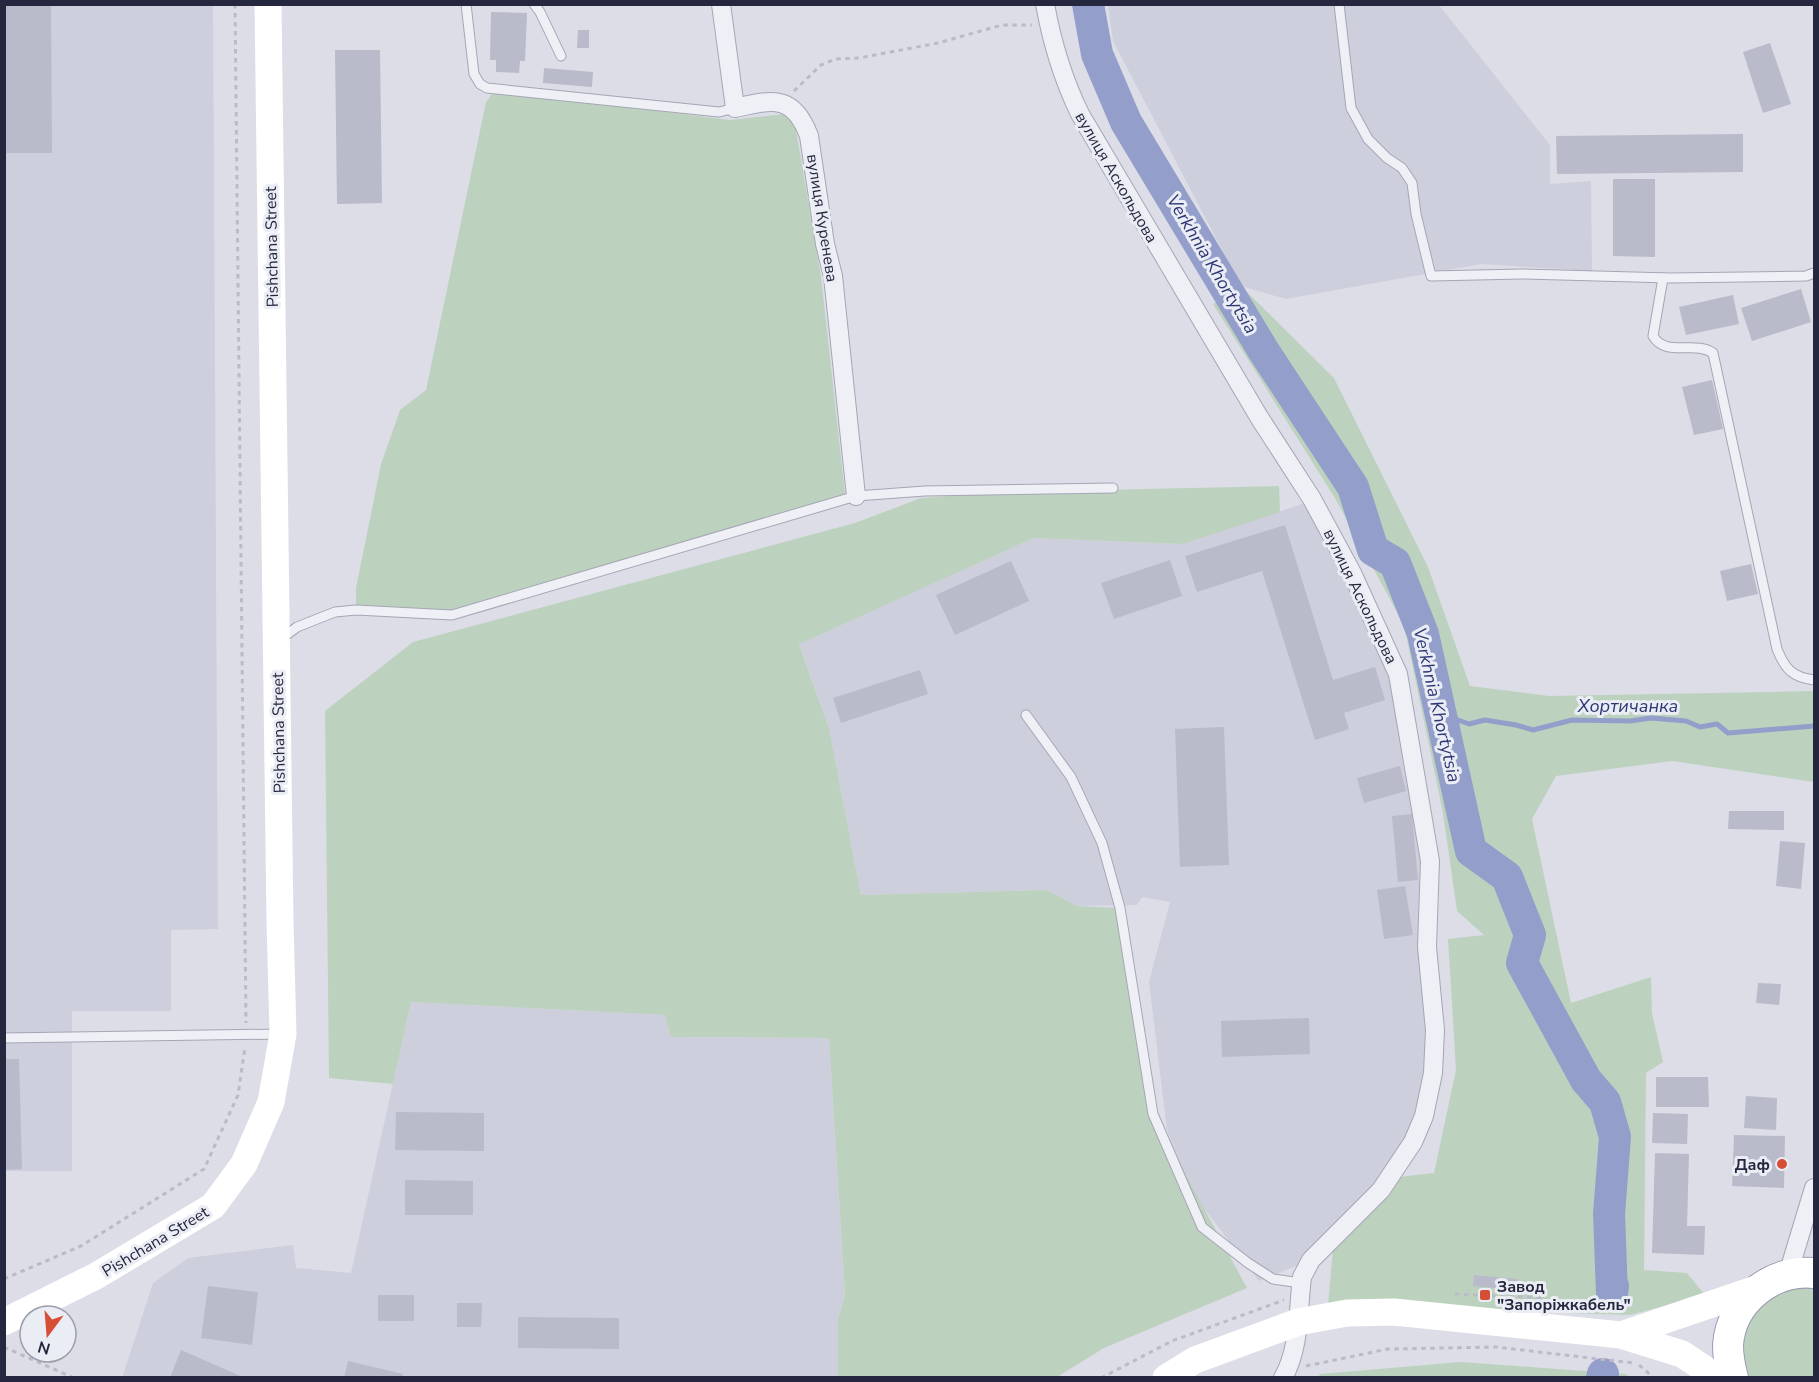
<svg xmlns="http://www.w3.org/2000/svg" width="1819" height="1382" viewBox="0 0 1819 1382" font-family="'Nunito Sans',sans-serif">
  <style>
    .built { fill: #cecfdd }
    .green { fill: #bdd2be }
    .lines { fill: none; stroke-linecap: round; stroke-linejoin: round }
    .stream { stroke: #949eca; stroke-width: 5 }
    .river { stroke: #949eca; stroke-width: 32 }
    .building { fill: #b9baca }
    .lane-casing { stroke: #a5a6b5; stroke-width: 11 }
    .street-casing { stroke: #a5a6b5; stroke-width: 20 }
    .primary-casing { stroke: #9b9db4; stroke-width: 32 }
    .path { stroke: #babbc6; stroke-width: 3; stroke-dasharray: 4.5 4.5; stroke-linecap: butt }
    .lane { stroke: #efeff6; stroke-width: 9 }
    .street { stroke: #efeff6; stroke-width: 18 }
    .secondary { stroke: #fff; stroke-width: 27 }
    .primary { stroke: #fff; stroke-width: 30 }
    .poi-dot { fill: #d74e37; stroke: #ebedf5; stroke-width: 2 }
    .labels { text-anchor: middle; stroke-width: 6; stroke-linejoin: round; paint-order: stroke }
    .street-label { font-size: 16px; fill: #25273f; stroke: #ebedf5 }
    .poi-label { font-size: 16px; font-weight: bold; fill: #25273f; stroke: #ebedf5; text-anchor: end }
    .water-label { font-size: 18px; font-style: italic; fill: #2d3775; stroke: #ebedf5 }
  </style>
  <rect width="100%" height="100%" fill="#dcdde7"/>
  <g class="built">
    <path d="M5,5H213L218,929L171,930V1011H72V1171H5Z"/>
    <path d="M1108,5H1439L1550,145V184L1591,181L1592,271L1481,264L1286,299L1241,286L1113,41Z"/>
    <path d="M1317,499L1345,543L1407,669L1430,861L1435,1030L1413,1142L1311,1260L1259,1281L1191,1191L1167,1130L1149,982L1170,902L1142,897L1137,905L1077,906L1047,890L861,895L829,728L799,643L1034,538L1183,544Z"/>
    <path d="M411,1002L665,1015L671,1037L829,1038L845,1295L838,1319V1377L122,1378L153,1283L188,1258L293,1245L296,1268L351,1273Z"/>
  </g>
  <g class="green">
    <path d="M495,90L730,120L785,114L795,124L821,276L845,494L452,615L356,610V588L381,464L400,410L426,390L486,102Z"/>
    <path d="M1241,286L1334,378L1428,567L1470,686L1549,696L1814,691V782L1672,761L1556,776L1532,819L1571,1003L1651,977L1652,1013L1663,1062L1646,1073L1644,1270L1687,1273L1705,1295L1630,1315L1328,1305L1334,1237L1390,1178L1434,1173L1456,1070L1448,939L1484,935L1457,911L1443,813L1404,625L1335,498L1213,304Z"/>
    <path d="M1279,486L1280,512L1183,544L1034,538L799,644L829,728L861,895L1047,890L1077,906L1120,908L1153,1114L1247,1288L1104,1348L1057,1377H838V1319L845,1295L829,1038L671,1037L665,1015L411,1002L393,1084L329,1078L325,711L413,642L855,523L921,498L1005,492Z"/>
    <path d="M1814,1282V1377L1747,1378L1743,1371L1742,1329L1766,1295Z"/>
    <path d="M1461,1362L1625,1374L1630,1377H1318L1320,1374Z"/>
  </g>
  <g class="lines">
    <path class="stream" d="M1442,714L1469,724L1485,720L1516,725L1533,730L1572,720L1630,721L1651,718L1686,721L1700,727L1717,724L1728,733L1814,726"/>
    <g class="river">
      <path d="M1088,4L1097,54L1126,122L1263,350L1353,487L1373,550L1395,563L1423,634L1471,851L1507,877L1530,935L1522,963L1586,1080L1605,1102L1615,1137L1609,1214L1612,1294L1613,1286"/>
      <path d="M1602,1378L1603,1374"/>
    </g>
  </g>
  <g class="building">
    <path d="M4,4H51L52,153H4Z"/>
    <path d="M491,12L527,13L525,61H520L519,73L496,72V60H490Z"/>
    <path d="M578,30H589V48H577Z"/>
    <path d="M1770,43L1791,104L1763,113L1743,52Z"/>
    <path d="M335,50H380L382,203L337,204Z"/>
    <path d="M544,68L593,72L592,87L543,83Z"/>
    <path d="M1743,134V172L1557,174L1556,136Z"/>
    <path d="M1613,179H1655V257L1613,256Z"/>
    <path d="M1801,289L1811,322L1752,341L1741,308Z"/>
    <path d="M1733,295L1739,324L1686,335L1679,307Z"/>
    <path d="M1712,380L1723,429L1694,435L1682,387Z"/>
    <path d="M1285,525L1333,680L1375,667L1385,700L1344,713L1349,729L1315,740L1262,571L1197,592L1185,556Z"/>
    <path d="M1170,560L1182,596L1114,619L1101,583Z"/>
    <path d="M1011,561L1029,601L955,635L936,595Z"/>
    <path d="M1751,564L1758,594L1727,601L1720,571Z"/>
    <path d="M920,670L928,694L841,723L833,698Z"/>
    <path d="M1224,727L1229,865L1180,867L1175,729Z"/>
    <path d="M1400,766L1406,791L1364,803L1357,778Z"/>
    <path d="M1729,811H1784V830L1728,829Z"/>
    <path d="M1412,814L1418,880L1398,882L1392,816Z"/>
    <path d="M1780,841L1805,843L1801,889L1776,886Z"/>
    <path d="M1405,886L1413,935L1384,939L1377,890Z"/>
    <path d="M1758,983L1781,984L1779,1005L1756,1003Z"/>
    <path d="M1309,1018L1310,1054L1222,1057L1221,1021Z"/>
    <path d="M4,1059H19L22,1169L4,1170Z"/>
    <path d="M1656,1077H1708L1709,1107H1656Z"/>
    <path d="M1746,1096L1777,1098L1776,1130L1744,1128Z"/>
    <path d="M396,1112L484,1113V1151L395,1150Z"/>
    <path d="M1653,1113L1688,1114L1687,1144L1652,1143Z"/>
    <path d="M1734,1135L1785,1136L1784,1188L1732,1186Z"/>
    <path d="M1655,1153L1689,1154L1687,1226H1705L1704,1255L1652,1253Z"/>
    <path d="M405,1180L473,1181V1215H405Z"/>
    <path d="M1474,1275L1518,1279V1290L1473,1286Z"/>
    <path d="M208,1286L258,1292L252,1345L201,1338Z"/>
    <rect x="378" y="1295" width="36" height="26"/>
    <path d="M457,1303H482L481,1327H457Z"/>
    <path d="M518,1317L619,1318V1349L518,1348Z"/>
    <path d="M181,1350L245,1378H170Z"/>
    <path d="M348,1361L403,1374L402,1378H344Z"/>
  </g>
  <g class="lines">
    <g class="lane-casing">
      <g id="lane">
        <path d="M466,4L474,74L480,84L487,88L719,112L735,108"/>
        <path d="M534,4L540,12L561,56"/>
        <path d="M1339,4L1351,108L1368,139L1387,158L1402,168L1412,183L1416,214L1431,276L1522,274L1670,278L1806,276L1814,273"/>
        <path d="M1663,278L1653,336C1666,358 1695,340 1713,353L1777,649C1785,669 1792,677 1814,680"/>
        <path d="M281,639L297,627L335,612L356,610L452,615L856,496L925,491L1113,488"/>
        <path d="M1026,715L1071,777L1102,843L1120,908L1153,1114L1202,1227L1248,1263L1273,1279L1301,1283"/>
        <path d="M4,1038L281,1034"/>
      </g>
    </g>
    <g class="street-casing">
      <g id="street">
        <path d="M721,4L735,108C772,100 793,93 809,136L825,244L833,276L856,496"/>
        <path d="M1045,4C1052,43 1063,79 1080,114L1259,417L1312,499L1352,573L1398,674L1430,861L1427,947L1435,1030L1433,1073L1424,1116L1413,1142L1381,1190L1311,1260L1302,1277C1298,1309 1300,1348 1283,1378"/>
        <path d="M1788,1274L1814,1188"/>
      </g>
    </g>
    <g class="primary-casing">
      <path id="primary" d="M1733,1378C1730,1367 1728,1356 1728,1345C1731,1301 1772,1269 1814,1273"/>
    </g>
    <g class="path">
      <path d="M235,4L246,1023"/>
      <path d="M794,91L821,65L835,59L859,58L938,43L1002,25H1032"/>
      <path d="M4,1279L81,1246L204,1169L238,1095L245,1047"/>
      <path d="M1455,1294L1544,1298"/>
      <path d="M4,1347L74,1378"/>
      <path d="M1639,1365L1654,1378"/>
      <path d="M1306,1366L1388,1349L1496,1347L1633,1363"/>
      <path d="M1101,1378L1172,1341L1284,1300"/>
    </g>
    <use href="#lane" class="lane"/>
    <use href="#street" class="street"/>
    <g class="secondary">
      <path d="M4,1322L96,1276L213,1206L244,1164L271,1102L283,1034L280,922L268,4"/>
      <path d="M1621,1335L1759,1288"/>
      <path d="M1166,1378L1195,1360L1298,1322L1347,1313L1394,1312L1621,1335L1682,1354L1718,1378"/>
    </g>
    <use href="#primary" class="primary"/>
  </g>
  <g class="poi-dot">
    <circle cx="1782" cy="1164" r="6"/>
    <rect x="1479" y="1289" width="12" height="12" rx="3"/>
  </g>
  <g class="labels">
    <g class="street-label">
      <text transform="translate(1117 177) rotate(60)" y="6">вулиця Аскольдова</text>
      <text transform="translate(823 218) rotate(81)" y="6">вулиця Куренева</text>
      <text transform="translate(271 247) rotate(-91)" y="6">Pishchana Street</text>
      <text transform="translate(1361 596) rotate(64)" y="6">вулиця Аскольдова</text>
      <text transform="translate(278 733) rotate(-91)" y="6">Pishchana Street</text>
      <text transform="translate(155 1241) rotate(-31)" y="6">Pishchana Street</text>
    </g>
    <g class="poi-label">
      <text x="1770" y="1170">Даф</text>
      <text x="1497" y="1292" text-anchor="start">Завод<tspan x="1497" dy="18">"Запоріжкабель"</tspan></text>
    </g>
    <g class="water-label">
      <text transform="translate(1212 264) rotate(59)" y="6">Verkhnia Khortytsia</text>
      <text transform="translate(1437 705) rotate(77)" y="6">Verkhnia Khortytsia</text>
      <text x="1628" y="712">Хортичанка</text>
    </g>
  </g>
  <rect width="1819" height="1382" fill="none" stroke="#25273f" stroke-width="12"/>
  <g transform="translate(48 1334) rotate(196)"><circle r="28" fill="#ebedf5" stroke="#9c9eac" stroke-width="1.5"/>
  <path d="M0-4.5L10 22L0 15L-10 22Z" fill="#d74e37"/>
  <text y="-9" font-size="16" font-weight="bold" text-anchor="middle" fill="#25273f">N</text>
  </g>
</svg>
